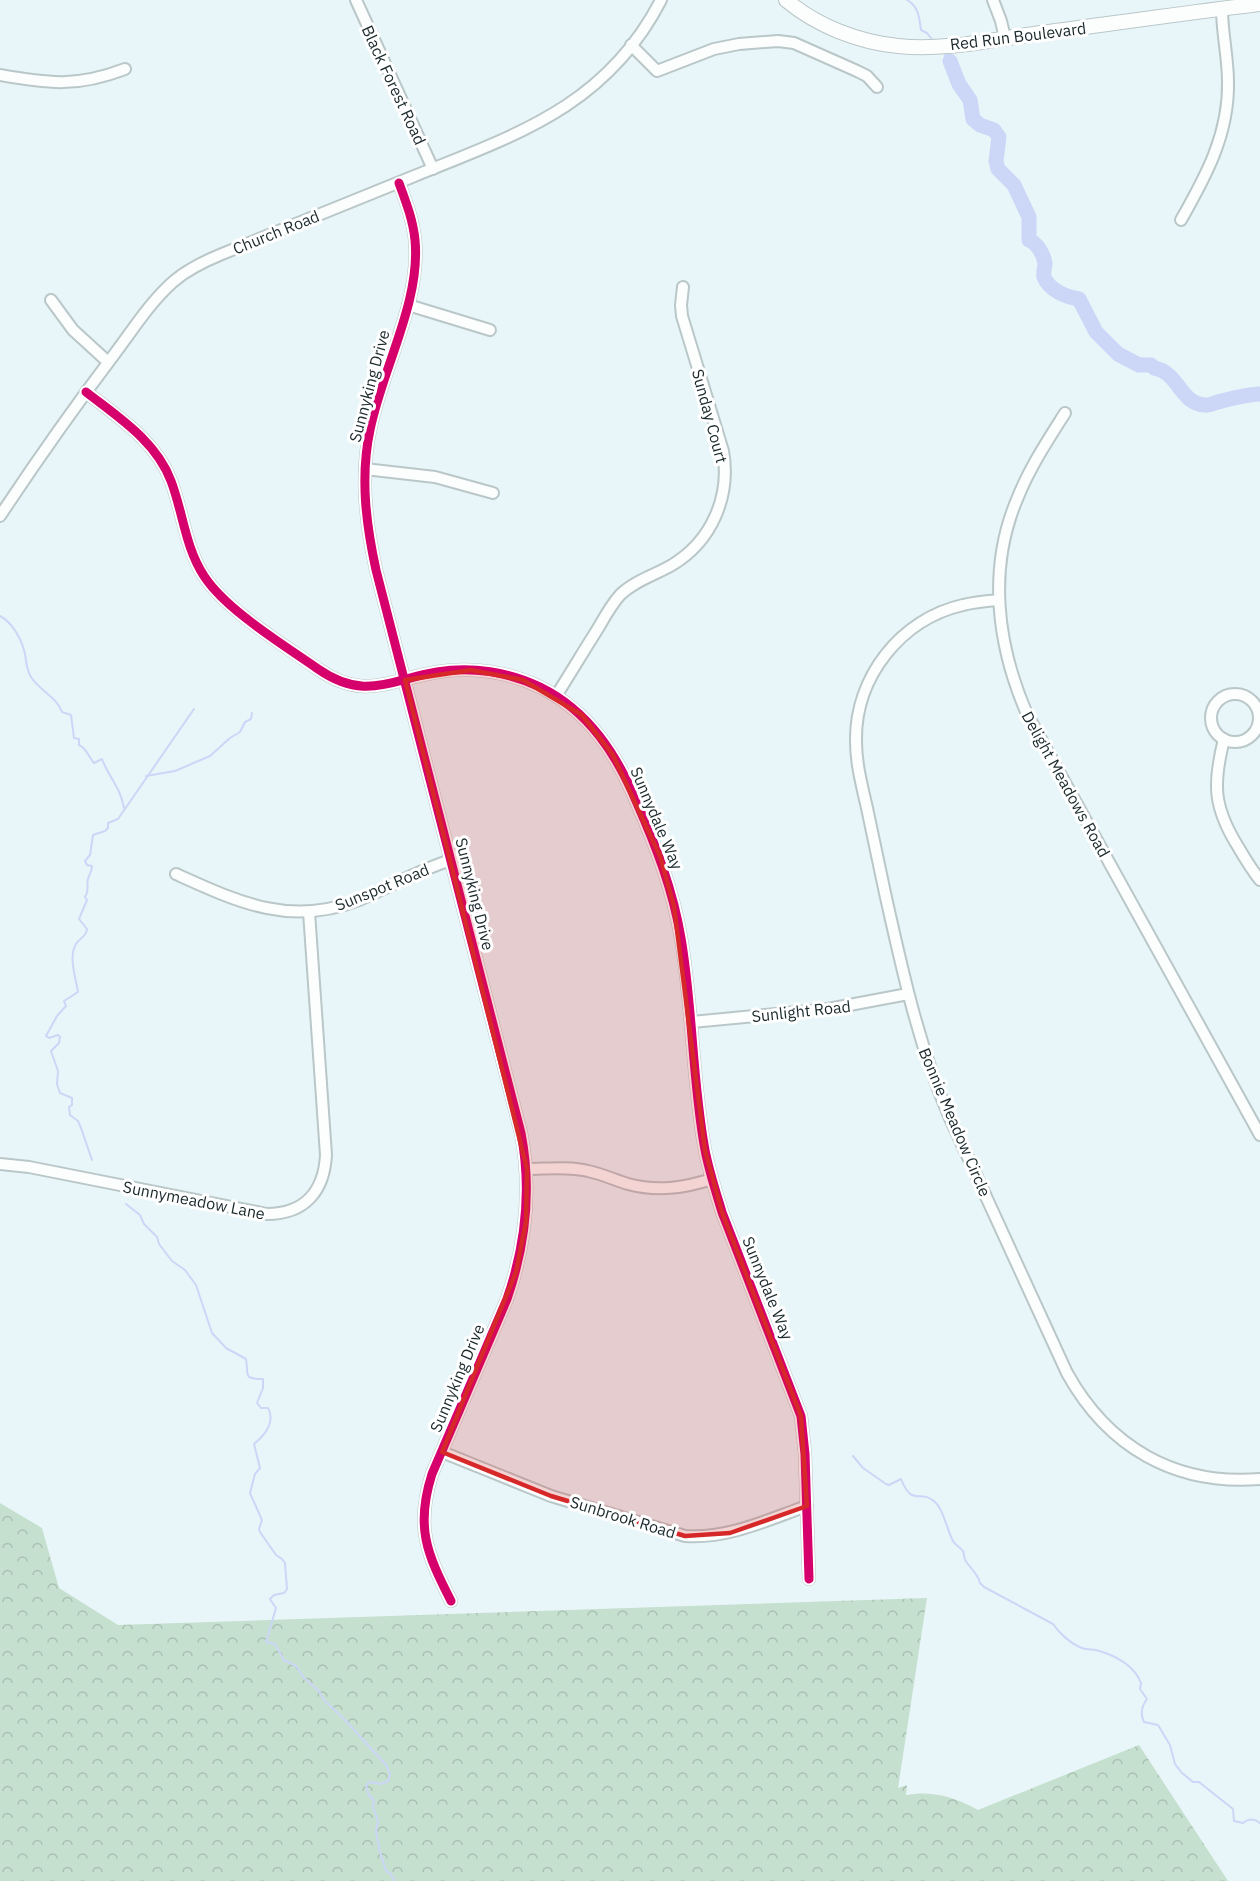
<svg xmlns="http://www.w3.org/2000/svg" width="1260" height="1881" viewBox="0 0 1260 1881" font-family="'IBM Plex Sans',sans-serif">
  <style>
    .forest { fill: url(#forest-crowns) }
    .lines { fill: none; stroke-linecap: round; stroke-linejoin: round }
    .stream { stroke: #ccd6f6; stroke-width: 2 }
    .river { stroke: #ccd6f6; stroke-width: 15 }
    .minor-casing { stroke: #bac7c9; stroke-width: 14 }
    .major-casing { stroke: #bac7c9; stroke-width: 16 }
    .minor { stroke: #fcfefe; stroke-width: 10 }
    .major { stroke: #fcfefe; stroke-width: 14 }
    .cycleway-casing { stroke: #fff; stroke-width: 13 }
    .cycleway { stroke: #d6006c; stroke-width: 9 }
    .marked { fill: #d62828; fill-opacity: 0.2; stroke: #d62828; stroke-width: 4.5; stroke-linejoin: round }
    .labels { text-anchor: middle; stroke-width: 6; stroke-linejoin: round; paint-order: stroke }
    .street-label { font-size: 16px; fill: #1b292c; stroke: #fff }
  </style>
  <defs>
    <pattern id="forest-crowns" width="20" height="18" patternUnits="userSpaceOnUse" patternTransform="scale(1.5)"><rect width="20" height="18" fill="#c5e0cf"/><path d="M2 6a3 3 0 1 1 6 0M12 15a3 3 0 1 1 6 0" fill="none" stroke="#a9c0b2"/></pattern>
  </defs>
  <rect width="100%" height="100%" fill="#e9f6f9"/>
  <path class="forest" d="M0,1503L42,1528L59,1588L118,1625L927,1598L898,1788L907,1785L906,1795C931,1790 956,1797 978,1810L1139,1745L1228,1881H0Z"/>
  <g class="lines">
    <g class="stream">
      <path d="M907,0C919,7 919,17 921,30L927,33L934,42"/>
      <path d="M942,51L950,61"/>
      <path d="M0,616C13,623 22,640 25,654C26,662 27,671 31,677C40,691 57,697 62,712L71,715L74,738L79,739V745C87,748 88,757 94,763L102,759C109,778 120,786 124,808"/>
      <path d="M146,776L175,771L210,756L230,738L240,732L245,722L251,719L252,713"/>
      <path d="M92,1160L81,1128L78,1121L70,1115L69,1107L72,1105V1098L60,1093L57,1084L58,1071L51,1051L59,1043L60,1037L58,1035L49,1038L46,1036L57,1016L66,1006L64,1001L78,992C76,978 68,957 76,944C80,937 86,938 87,929L79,919L87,900L85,897C90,890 86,887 88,879C89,874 92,872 92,866L87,865L85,861L90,855L93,835L105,831L108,828V823L118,819L194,709"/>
      <path d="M126,1204L140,1215L144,1224L157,1237L159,1244L172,1261L185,1270L196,1285L212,1333L226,1348L246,1359C249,1375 242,1379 263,1379V1388L257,1403L261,1408H268C276,1422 264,1436 254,1444L260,1468L255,1474L250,1493L262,1520L259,1529L260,1532L276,1555L282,1559L285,1563L287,1589L284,1593L274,1595L270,1599L276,1608L266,1642L275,1644L284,1660L296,1666L304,1678L319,1691L324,1700L345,1720L386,1765L390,1774L388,1781L381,1784L369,1782L366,1786L369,1795L374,1801L373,1807L378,1821L376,1831L380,1852L386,1871L390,1873L395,1881"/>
      <path d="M853,1456L863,1468L886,1484L889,1485L901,1479C913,1509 920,1487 936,1503C944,1511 947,1530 953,1541C955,1545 960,1547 963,1551C964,1553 964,1557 965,1560C970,1568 978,1574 980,1583L984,1587L1053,1624C1059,1633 1071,1644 1082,1648C1087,1650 1092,1649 1096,1650C1114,1655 1134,1665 1141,1683L1140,1689L1147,1699C1141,1707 1140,1714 1144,1722L1158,1725L1170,1745L1175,1764L1182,1773L1193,1782H1199L1233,1809L1234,1821L1243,1823C1249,1818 1254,1818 1260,1823"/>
    </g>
    <path class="river" d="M950,61L959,84L970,100L973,119L980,125L994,130L999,137L996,161L998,169L1014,185L1029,217V240C1037,243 1043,253 1045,263C1045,267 1043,272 1044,277C1049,290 1066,297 1079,299L1096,332L1118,354L1139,365H1151L1154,368C1179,372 1180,404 1205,405C1209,406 1214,403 1218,402C1228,399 1251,394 1260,394"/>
    <g class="minor-casing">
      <g id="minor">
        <path d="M356,0L433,169"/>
        <path d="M993,0L1001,21L1005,38"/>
        <path d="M631,45L657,71L714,49L739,44L778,41L794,43L857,71L867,76L877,87"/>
        <path d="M0,75C49,84 78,87 125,69"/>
        <path d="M399,183C406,202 413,220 415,240C421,302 382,369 370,430C360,477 366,524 376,570L521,1133C532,1190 526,1244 507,1299L432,1474C415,1527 427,1554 451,1601"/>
        <path d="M1181,220C1206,176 1229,134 1228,82C1228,57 1222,33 1222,9"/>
        <path d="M51,300L73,330L108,362"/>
        <path d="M408,305L490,330"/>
        <path d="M86,392C118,417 156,441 171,481C183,512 185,547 204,576C226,610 284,645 318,669C364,701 389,680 437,672C472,666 509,672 540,687C589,711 617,755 637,803C656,846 673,890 681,938C693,1008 692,1080 705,1150C709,1171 716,1192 722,1212L801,1416L805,1454L809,1579"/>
        <path d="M1065,413C1048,440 1030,467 1018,497C987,568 997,645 1027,714L1260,1135"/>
        <path d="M365,469L435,477L493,493"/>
        <path d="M0,516C37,460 76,405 116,352C134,328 151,301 174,281C188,269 205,261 222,254C285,228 349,203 412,177C515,135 606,107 661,0"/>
        <path d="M999,600C987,601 974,602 963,605C901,619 855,677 856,741C856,764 862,786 867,808C873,836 879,865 885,893C902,969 918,1044 949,1116L1067,1373C1108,1447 1175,1486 1260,1479"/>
        <circle cx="1235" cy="718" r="24"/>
        <path d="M556,696C570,674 583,652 597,630C604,618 611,605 620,595C634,581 655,575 672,565C712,541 731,496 723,451L682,316L681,305L683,287"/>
        <path d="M1224,739C1213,783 1213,806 1237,845C1244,857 1251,869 1260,880"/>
        <path d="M176,874C238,902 290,927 359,900C390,887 419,870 451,860"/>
        <path d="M692,1022L828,1009L908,994"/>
        <path d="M0,1164L29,1167L267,1214C305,1214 324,1191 326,1155L309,912"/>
        <path d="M527,1169C547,1169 568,1166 588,1171C602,1174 615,1180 628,1184C657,1192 684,1188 712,1179"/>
        <path d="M442,1452L551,1496L685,1536C728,1539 767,1520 807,1506"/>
      </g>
    </g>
    <g class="major-casing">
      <path id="major" d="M786,0C817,26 858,42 898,46C943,51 990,40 1034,34C1109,24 1185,13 1260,4"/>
    </g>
    <use href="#minor" class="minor"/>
    <use href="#major" class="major"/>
    <g class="cycleway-casing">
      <g id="cycleway">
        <path d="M399,183C406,202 413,220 415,240C421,302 382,369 370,430C360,477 366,524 376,570L521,1133C532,1190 526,1244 507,1299L432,1474C415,1527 427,1554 451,1601"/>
        <path d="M86,392C118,417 156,441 171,481C183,512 185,547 204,576C226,610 284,645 318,669C364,701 389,680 437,672C472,666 509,672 540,687C589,711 617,755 637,803C656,846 673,890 681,938C693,1008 692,1080 705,1150C709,1171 716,1192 722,1212L801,1416L805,1454L809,1579"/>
      </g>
    </g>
    <use href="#cycleway" class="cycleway"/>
  </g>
  <path class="marked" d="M471,670L523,680L582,715L613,755L660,856L674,906L705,1150L722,1212L801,1416L807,1506L730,1533L685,1536L551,1496L442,1452L516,1272L526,1221L527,1169L405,680Z"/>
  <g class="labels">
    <g class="street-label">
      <text transform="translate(1018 36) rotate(-7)" y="6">Red Run Boulevard</text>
      <text transform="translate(394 85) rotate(65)" y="6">Black Forest Road</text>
      <text transform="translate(276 232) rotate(-22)" y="6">Church Road</text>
      <text transform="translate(369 386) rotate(-75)" y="6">Sunnyking Drive</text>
      <text transform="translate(710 416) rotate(75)" y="6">Sunday Court</text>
      <text transform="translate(1066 784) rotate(61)" y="6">Delight Meadows Road</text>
      <text transform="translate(657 818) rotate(67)" y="6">Sunnydale Way</text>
      <text transform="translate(382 887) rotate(-22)" y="6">Sunspot Road</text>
      <text transform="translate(475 894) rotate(76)" y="6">Sunnyking Drive</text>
      <text transform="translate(801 1011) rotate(-6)" y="6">Sunlight Road</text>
      <text transform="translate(955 1122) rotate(67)" y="6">Bonnie Meadow Circle</text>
      <text transform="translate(194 1200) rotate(11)" y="6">Sunnymeadow Lane</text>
      <text transform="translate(768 1288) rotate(68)" y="6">Sunnydale Way</text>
      <text transform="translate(457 1378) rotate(-67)" y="6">Sunnyking Drive</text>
      <text transform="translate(623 1517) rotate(17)" y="6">Sunbrook Road</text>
    </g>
  </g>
</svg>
